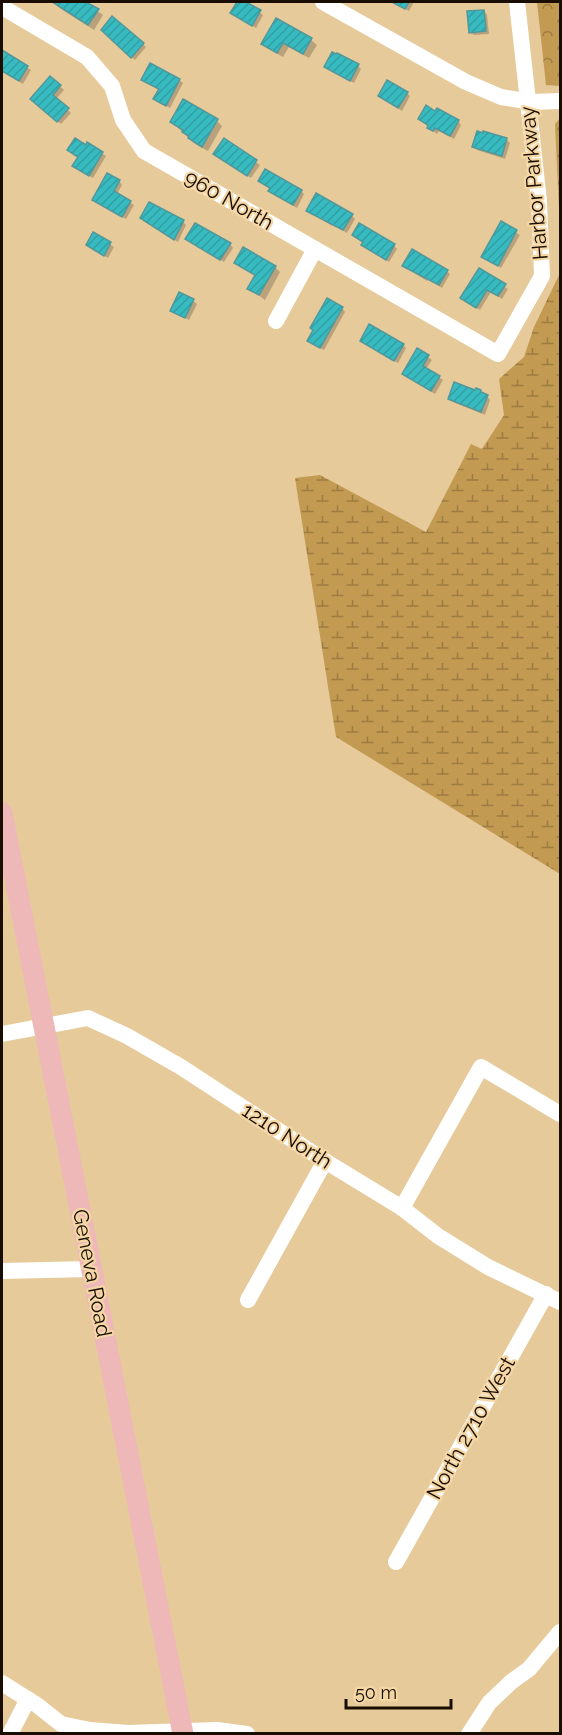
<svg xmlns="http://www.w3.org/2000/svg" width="562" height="1735" viewBox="0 0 562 1735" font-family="Raleway,sans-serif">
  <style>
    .wetland { fill: url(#wetland-marsh) }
    .park { fill: url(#park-crowns) }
    .shadow { fill: #0003 }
    .building { fill: url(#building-hatch); stroke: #51989b; stroke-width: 1.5 }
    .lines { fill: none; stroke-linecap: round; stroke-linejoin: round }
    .minor { stroke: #fff; stroke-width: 16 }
    .major { stroke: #eeb7b8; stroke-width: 21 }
    .labels { text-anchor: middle; stroke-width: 4.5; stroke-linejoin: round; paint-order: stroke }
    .street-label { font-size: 21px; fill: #180d00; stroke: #f5d7a6 }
  </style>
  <defs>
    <pattern id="wetland-marsh" width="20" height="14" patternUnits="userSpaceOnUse" patternTransform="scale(1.5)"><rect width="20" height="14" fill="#c39a51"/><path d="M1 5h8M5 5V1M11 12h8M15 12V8" fill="none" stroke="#9d7c41"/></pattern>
    <pattern id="park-crowns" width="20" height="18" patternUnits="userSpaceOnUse" patternTransform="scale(1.5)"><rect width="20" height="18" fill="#c39a51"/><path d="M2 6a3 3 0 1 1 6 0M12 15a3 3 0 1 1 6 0" fill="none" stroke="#9d7c41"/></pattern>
    <pattern id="building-hatch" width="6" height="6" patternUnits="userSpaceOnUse" patternTransform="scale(1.5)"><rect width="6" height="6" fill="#37bbc1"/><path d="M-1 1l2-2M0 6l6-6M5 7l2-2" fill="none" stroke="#30a0a4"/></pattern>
  </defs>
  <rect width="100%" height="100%" fill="#e7ca9a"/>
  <path class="wetland" d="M560,230V874L336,737L295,478L320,475L426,532L471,444L482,449L504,415L499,379L524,357L534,327L560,273Z"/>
  <g class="park">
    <path d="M537,2H560V86L546,85Z"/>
    <path d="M560,118V230L555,124Z"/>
  </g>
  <g class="shadow">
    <path d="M56,2H84L103,15L94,30L61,9L55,3Z"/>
    <path d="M239,2H243L263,15L256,28L232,13Z"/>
    <path d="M391,2H414L409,11Z"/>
    <path d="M484,11L487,15L489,34L474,35L470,32Z"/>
    <path d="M276,20L311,40L317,45L309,58L289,47L283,57L269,49L263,44Z"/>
    <path d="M114,40L143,44L146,47L135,60L117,45L113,41Z"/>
    <path d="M2,52L31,70L23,84L2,71Z"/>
    <path d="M358,66L361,69L354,83L326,67Z"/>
    <path d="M50,78L64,90L56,99L71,113L61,124L32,99Z"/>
    <path d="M143,80H179L183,83L170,108L155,99L160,90Z"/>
    <path d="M407,93L410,96L402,111L380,96Z"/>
    <path d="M217,121L222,126L208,151L195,144L172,122Z"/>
    <path d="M458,121L461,125L454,139L439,131L437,134L429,128L430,126Z"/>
    <path d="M506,139L510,143L505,159L477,150L474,147Z"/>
    <path d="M224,140L260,165L251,178L218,157Z"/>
    <path d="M88,144L106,156L93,178L78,169Z"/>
    <path d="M119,181L122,185L117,194L134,205L126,219L94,200Z"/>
    <path d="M260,181L301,191L304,194L297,208L273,194L270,191L271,189Z"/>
    <path d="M308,210L352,216L355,219L347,233L333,224L332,226Z"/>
    <path d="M145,221L183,222L186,225L178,242Z"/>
    <path d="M501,223L520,235L501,268L483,256Z"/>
    <path d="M94,234L114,247L108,258L87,245Z"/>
    <path d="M354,235L394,246L397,249L389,262L366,248L363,245L364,243Z"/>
    <path d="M187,239L230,244L233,248L224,262Z"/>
    <path d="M236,262L275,267L280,272L265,300L249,288L256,276Z"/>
    <path d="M404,266L447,271L450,274L442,288L428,279L427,281Z"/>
    <path d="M479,270L508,289L502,299L491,292L480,310L462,298Z"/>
    <path d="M193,301L197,304L189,320L172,310Z"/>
    <path d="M342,308L345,312L324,350L312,344L309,341Z"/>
    <path d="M361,341L403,345L406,348L398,363Z"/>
    <path d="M417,350L432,360L426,369L443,380L435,394L403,374Z"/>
    <path d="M487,396L490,400L485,415L453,402L449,399Z"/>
  </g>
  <g class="building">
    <path d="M55,2H86L99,9L88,25L54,3Z"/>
    <path d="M237,2H246L261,10L252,26L230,13Z"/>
    <path d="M392,2H409L405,9Z"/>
    <path d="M484,10L486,31L469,33L467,11Z"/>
    <path d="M112,16L144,43L131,58L101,30Z"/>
    <path d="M276,18L312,38L303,54L283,43L277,53L261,44Z"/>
    <path d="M2,50L28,66L19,81L2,71Z"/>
    <path d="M332,52L336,54L337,53L359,64L350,81L324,67Z"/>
    <path d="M150,63L180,79L166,106L153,99L159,89L141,80Z"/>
    <path d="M50,76L61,85L53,95L69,108L57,122L30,99Z"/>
    <path d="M387,80L408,92L398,108L378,96Z"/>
    <path d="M183,99L218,119L202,147L188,138L189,136L182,132L183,130L170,122Z"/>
    <path d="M426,105L435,111L437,108L459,120L450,136L435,128L433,131L427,128L428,125L418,119Z"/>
    <path d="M477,131L483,133V131L507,138L502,156L472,147Z"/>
    <path d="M75,138L86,145L87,142L103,152L89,176L72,166L78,157L67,150Z"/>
    <path d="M224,138L257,160L247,176L213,154Z"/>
    <path d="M265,169L302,190L293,205L268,191L270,188L258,181Z"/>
    <path d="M107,173L120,180L114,191L131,201L122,217L92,200Z"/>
    <path d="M316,193L353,214L343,230L306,211Z"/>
    <path d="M149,202L184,220L174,240L140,218Z"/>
    <path d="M501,221L517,230L498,266L481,257Z"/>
    <path d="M195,223L231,243L220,260L185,239Z"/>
    <path d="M359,223L395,244L386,260L361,245L363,242L352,235Z"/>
    <path d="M93,232L111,242L104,256L86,245Z"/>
    <path d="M243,247L276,266L259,295L247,289L255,275L234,263Z"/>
    <path d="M412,249L448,270L439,285L402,266Z"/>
    <path d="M479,268L506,284L498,296L487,290L476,308L460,298Z"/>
    <path d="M179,292L194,299L185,318L170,311Z"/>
    <path d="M327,298L343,307L320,348L307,341L313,330L310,328Z"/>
    <path d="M369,324L404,344L394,361L360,341Z"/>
    <path d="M417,348L429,355L423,366L440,376L431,391L402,374Z"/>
    <path d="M454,382L475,390L476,388L481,390V392L488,395L481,412L448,399Z"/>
  </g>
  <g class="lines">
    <g class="minor">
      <path d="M323,2L466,82L501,97L531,102L560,101"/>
      <path d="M2,7L87,57L112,86L123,120L144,151L498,354L542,276L539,201L517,2"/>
      <path d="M276,321L315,249"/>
      <path d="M2,1034L88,1018L127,1036L181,1067L325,1161L402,1208L438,1236L488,1267L560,1302"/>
      <path d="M402,1208L481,1067L560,1114"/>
      <path d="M2,1271L91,1269"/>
      <path d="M248,1300L325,1161"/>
      <path d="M396,1562L546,1294"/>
      <path d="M2,1683L37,1705L61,1724L90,1730L128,1733L217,1730L247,1734"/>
      <path d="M10,1734L28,1699"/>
      <path d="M469,1734L489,1703L511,1682L529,1669L560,1632"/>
    </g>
    <path class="major" d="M2,813L183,1734"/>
  </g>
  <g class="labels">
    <g class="street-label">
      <text transform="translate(534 183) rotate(-95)" y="7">Harbor Parkway</text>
      <text transform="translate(229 200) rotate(30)" y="7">960 North</text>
      <text transform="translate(287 1136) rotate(33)" y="7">1210 North</text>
      <text transform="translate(92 1273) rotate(79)" y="7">Geneva Road</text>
      <text transform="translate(471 1428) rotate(-61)" y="7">North 2710 West</text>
    </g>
  </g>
  <rect width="562" height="1735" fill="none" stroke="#180d00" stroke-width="6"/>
  <path d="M346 1699v9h105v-9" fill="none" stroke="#180d00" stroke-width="3"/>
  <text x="355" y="1699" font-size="18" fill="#180d00" stroke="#f5d7a6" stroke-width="4.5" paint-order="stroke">50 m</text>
</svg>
